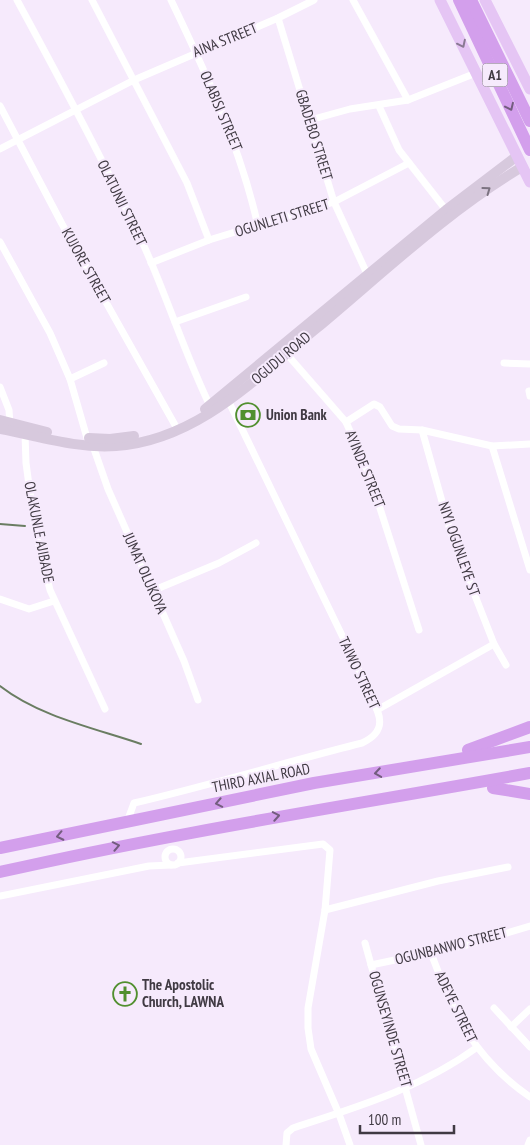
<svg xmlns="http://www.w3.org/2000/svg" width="530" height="1145" viewBox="0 0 530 1145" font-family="'PT Sans Narrow',sans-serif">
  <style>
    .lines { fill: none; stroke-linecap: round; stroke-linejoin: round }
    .stream { stroke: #6a7d62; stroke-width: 2 }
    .minor { stroke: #fff; stroke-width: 7 }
    .secondary { stroke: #d7c9dd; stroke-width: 10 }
    .primary { stroke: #e5c5f4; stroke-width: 11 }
    .motorway { stroke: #d39fec; stroke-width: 12 }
    .oneway { stroke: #8a7993 }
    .oneway2 { stroke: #735d7e }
    .oneway3 { stroke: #7c7381 }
    .labels { text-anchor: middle; stroke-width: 4; stroke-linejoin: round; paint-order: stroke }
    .shield { fill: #f6eafc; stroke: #776f7a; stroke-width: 1 }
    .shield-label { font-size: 14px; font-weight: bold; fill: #403a43 }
    .street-label { font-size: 15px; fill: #403a43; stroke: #f6eafc }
    .poi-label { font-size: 15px; font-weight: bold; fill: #403a43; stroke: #f6eafc; text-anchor: start }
  </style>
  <rect width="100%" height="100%" fill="#f6eafc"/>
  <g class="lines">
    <g class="stream">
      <path d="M0,524L25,526"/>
      <path d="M0,686C40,717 94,728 141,744"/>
    </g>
    <g class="minor">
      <path d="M17,0C61,81 105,163 144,246C168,299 185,355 211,408"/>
      <path d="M92,0L187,183L209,240"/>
      <path d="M171,0C206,73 240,146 258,226"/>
      <path d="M353,0L408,100"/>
      <path d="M278,18L334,202L368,276"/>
      <path d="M0,106L62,224L175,425"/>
      <path d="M379,106L399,150L446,210"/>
      <path d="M310,120L350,109L408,100L476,73"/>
      <path d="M0,149L134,80L278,18L314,0"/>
      <path d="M0,242L50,333L70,379L87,438"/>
      <path d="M151,263L209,240L334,202L409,163"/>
      <path d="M175,322L246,297"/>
      <path d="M285,352L346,422L370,477L419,630"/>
      <path d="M504,363L530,364"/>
      <path d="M70,379L104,363"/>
      <path d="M0,387L9,410L10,425"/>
      <path d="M529,391L530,396"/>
      <path d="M346,422L374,404L380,407L392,426L399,429L422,430L492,446L530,444"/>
      <path d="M422,430L452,537L494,644L506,665"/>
      <path d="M25,434L26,463L35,530L50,590L105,709"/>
      <path d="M93,446L108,489L184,661L198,700"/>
      <path d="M492,446L530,570"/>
      <path d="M152,591L219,563L256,543"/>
      <path d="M0,599L29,609L54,601"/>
      <path d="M377,710L494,644"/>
      <path d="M127,822L134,803C211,785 286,762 362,743C392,729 377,710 367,687L227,398"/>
      <circle cx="173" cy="857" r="8"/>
      <path d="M178,863L323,844L330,850L325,910L308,1008V1028L311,1049L339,1114L350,1145"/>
      <path d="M0,896L149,866L171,865"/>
      <path d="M325,910L438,881L508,867"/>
      <path d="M365,943L421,1145"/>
      <path d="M431,953C454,1015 474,1058 530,1097"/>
      <path d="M371,965L471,944L530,926"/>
      <path d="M494,1008L530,1047"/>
      <path d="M511,1027L530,1009"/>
      <path d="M286,1145L287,1133L293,1128C357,1107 421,1088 476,1048"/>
      <path d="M528,1145L530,1140"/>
    </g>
    <g class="secondary">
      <path d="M205,409L446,210L517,156"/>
      <path d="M0,420L47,432"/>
      <path d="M0,429C38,436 77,449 116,446C198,440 257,377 317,328C384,272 448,211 522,167"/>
      <path d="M89,438L110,439L134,436"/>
    </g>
    <g class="primary">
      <path d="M440,0L530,182"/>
      <path d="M485,0L530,89"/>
    </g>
    <g class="motorway">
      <path d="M459,0L530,150"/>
      <path d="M471,0L530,121"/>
      <path d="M468,750L530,727"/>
      <path d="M493,788L530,794"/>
      <path d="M0,848L314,783L530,747"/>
      <path d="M0,872C176,832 353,805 530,773"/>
    </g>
  </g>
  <defs><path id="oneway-chevron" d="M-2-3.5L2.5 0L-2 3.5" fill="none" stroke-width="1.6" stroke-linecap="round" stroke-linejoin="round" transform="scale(1.25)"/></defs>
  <use class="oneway" href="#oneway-chevron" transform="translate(462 44) rotate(64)"/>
  <g class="oneway2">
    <use href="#oneway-chevron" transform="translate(510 107) rotate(65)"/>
    <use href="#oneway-chevron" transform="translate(378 773) rotate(171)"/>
    <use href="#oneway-chevron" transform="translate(219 803) rotate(169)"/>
    <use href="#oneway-chevron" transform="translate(276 816) rotate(-10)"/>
    <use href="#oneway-chevron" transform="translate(60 836) rotate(168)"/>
    <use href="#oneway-chevron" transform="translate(116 846) rotate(-11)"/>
  </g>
  <use class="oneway3" href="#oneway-chevron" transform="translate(487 190) rotate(-36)"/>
  <defs>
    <g id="bank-ring" transform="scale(1.25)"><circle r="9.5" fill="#f6eafc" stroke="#518f2f" stroke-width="1.5"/><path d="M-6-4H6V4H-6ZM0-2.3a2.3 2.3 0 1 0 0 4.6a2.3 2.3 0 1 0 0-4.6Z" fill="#518f2f"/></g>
    <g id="church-ring" transform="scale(1.25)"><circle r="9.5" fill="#f6eafc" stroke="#518f2f" stroke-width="1.5"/><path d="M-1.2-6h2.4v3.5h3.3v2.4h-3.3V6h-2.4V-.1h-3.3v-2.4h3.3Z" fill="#518f2f"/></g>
  </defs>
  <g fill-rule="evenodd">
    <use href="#bank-ring" x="248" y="415"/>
    <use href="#church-ring" x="125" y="994"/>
  </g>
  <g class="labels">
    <rect class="shield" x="482.5" y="63.5" width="25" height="23" rx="4"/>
    <g class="shield-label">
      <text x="495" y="80">A1</text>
    </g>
    <g class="street-label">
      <text transform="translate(225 40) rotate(-22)" y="5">AINA STREET</text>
      <text transform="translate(221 111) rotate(67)" y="5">OLABISI STREET</text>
      <text transform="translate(314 135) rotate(73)" y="5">GBADEBO STREET</text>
      <text transform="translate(122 203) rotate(64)" y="5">OLATUNJI STREET</text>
      <text transform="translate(282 218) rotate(-17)" y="5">OGUNLETI STREET</text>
      <text transform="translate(86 266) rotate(61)" y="5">KUJORE STREET</text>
      <text transform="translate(281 358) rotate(-40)" y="5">OGUDU ROAD</text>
      <text transform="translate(365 469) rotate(68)" y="5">AYINDE STREET</text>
      <text transform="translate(39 532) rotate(79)" y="5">OLAKUNLE AJIBADE</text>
      <text transform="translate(459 549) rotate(71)" y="5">NIYI OGUNLEYE ST</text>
      <text transform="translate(145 573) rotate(66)" y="5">JUMAT OLUKOYA</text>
      <text transform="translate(359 673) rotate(65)" y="5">TAIWO STREET</text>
      <text transform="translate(261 778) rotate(-11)" y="5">THIRD AXIAL ROAD</text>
      <text transform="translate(451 946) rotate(-14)" y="5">OGUNBANWO STREET</text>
      <text transform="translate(456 1007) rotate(64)" y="5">ADEYE STREET</text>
      <text transform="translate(390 1029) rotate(74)" y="5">OGUNSEYINDE STREET</text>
    </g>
    <g class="poi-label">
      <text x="266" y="420">Union Bank</text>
      <text x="142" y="990">The Apostolic<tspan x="142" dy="17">Church, LAWNA</tspan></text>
    </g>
  </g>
  <path d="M360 1125v8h94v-8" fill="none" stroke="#403a43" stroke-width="2.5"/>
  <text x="368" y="1125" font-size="15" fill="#403a43" stroke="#f6eafc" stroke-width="4" paint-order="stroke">100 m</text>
</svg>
